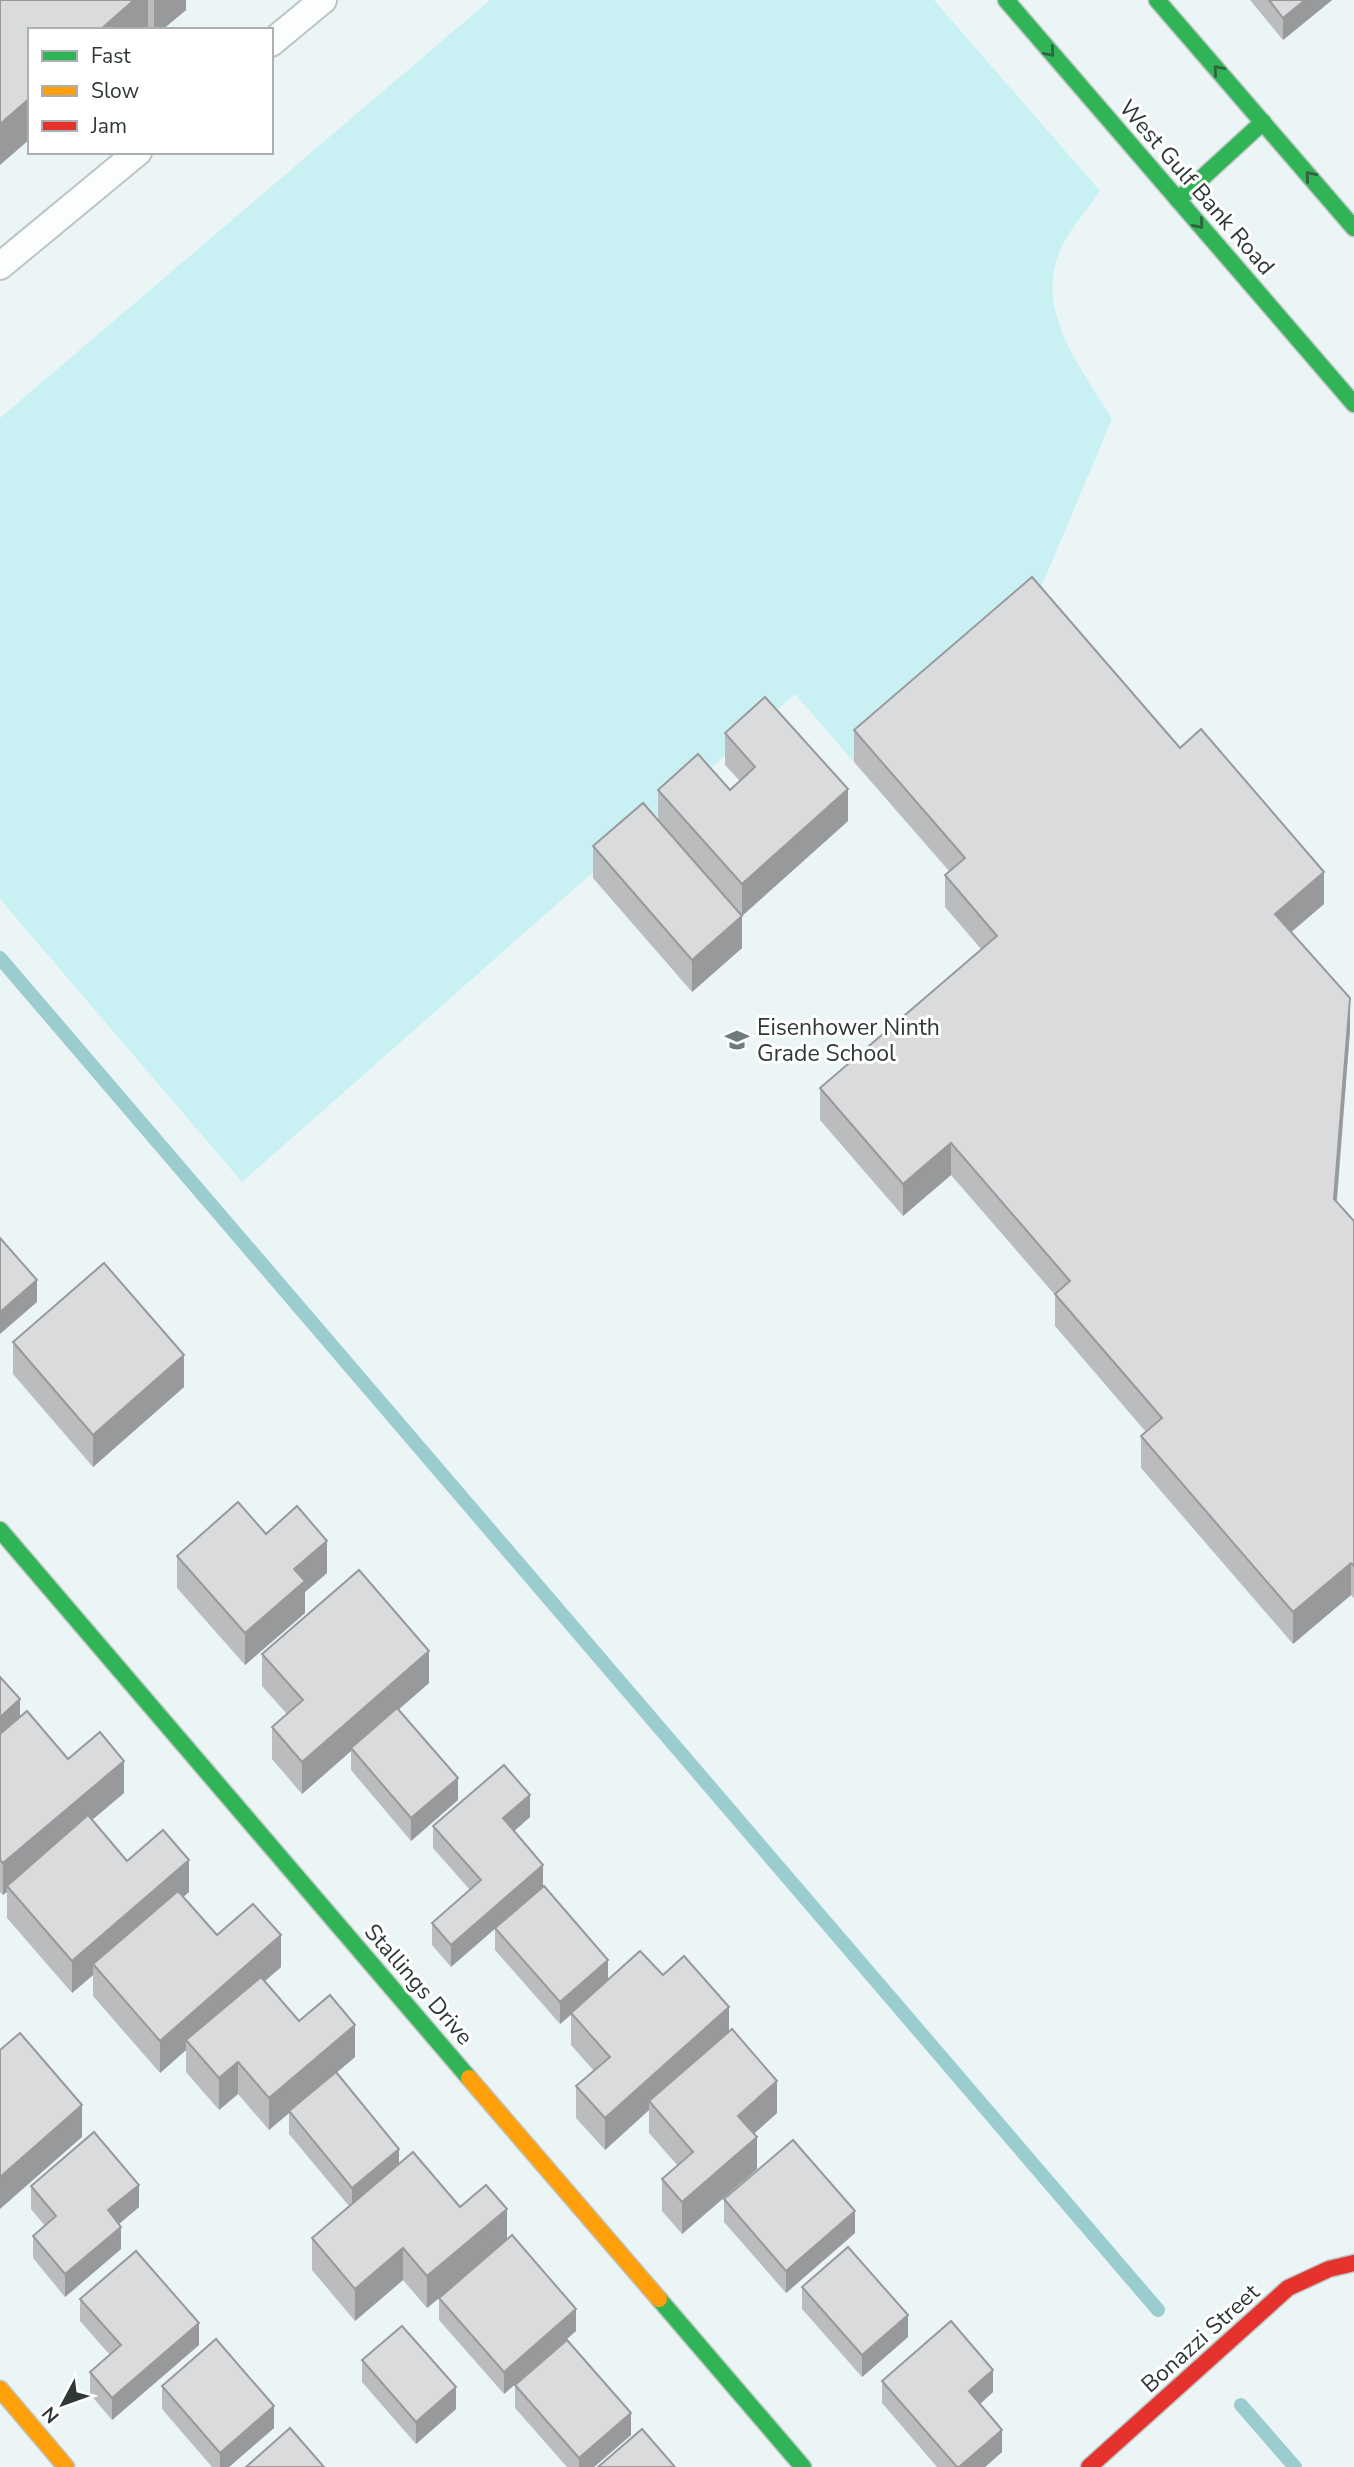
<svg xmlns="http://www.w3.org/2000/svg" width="1354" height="2467" viewBox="0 0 1354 2467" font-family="'Nunito Sans',sans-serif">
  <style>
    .green { fill: #c9f1f4 }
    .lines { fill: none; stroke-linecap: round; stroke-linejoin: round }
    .stream { stroke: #9bcccf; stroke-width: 14 }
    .lane-casing { stroke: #bdc4c4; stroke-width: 30 }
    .fast-casing { stroke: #bdc4c4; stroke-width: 19 }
    .slow-casing { stroke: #bdc4c4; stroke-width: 19 }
    .jam-casing { stroke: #bdc4c4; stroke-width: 19 }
    .lane { stroke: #fcfefe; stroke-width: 26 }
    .fast { stroke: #30b455; stroke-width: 16 }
    .slow { stroke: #ff9f0a; stroke-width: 16 }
    .jam { stroke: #e5322d; stroke-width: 16 }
    .wall { fill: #bbbcbe }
    .shaded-wall { fill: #98999b }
    .building { fill: #d9dbdd; stroke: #98999b; stroke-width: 2 }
    .oneway { stroke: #306342 }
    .labels { text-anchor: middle; stroke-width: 6; stroke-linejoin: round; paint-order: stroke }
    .street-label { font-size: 23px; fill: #303737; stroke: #fff }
    .poi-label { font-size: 23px; fill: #303737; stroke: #fff; text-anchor: start }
  </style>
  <rect width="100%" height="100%" fill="#ebf5f6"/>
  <path class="green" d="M490,0H934L1100,191C1087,210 1069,230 1060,250C1034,313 1082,368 1112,419L1032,609L854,762L795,694L242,1182L0,899V418Z"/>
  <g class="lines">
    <g class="stream">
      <path d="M0,958L1158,2310"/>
      <path d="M1241,2405L1295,2467"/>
    </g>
    <g class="lane-casing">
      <g id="lane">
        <path d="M271,43L323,0"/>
        <path d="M0,266L138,152"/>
      </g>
    </g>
    <g class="fast-casing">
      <g id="fast">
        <path d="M1006,0L1354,404"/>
        <path d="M1157,0L1354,228"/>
        <path d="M1178,200L1263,122"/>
        <path d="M0,1530L469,2078"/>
        <path d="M659,2299L803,2467"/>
      </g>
    </g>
    <g class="slow-casing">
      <g id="slow">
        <path d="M469,2078L659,2299"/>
        <path d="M0,2389L66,2467"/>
      </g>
    </g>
    <g class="jam-casing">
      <path id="jam" d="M1089,2467L1288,2288L1329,2269L1354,2263"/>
    </g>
    <use href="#lane" class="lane"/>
    <use href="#fast" class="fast"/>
    <use href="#slow" class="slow"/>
    <use href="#jam" class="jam"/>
  </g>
  <g class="wall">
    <path d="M0,0H186V10L162,30H30Z"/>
    <path d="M1250,0H1332L1283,40Z"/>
    <path d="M854,730L1180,748L1324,904L1291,932L1350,1030L1337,1202L1354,1221V1598L1351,1595L1293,1644L1141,1468V1436L1146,1432L1055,1326V1295L951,1175L903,1216L820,1120V1088L981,949L945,907V875L949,871L854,762Z"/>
    <path d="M725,733L848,821L742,916V948L692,992L593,878V846L658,820V790H730L740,781L725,765Z"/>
    <path d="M13,1342L184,1387L93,1467L13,1374Z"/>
    <path d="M266,1534L327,1573L305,1592V1613L245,1665L177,1588V1556Z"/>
    <path d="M262,1654L429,1683L399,1709L458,1800L411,1841L351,1770V1751L302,1794L272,1759V1727L287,1714L262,1686Z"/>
    <path d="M0,1677L20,1717L68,1759L124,1793L92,1820L127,1861L189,1892L183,1897L217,1935L281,1967L265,1981L299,2021L355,2057L336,2073L399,2164L507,2239L576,2331L504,2394L439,2320V2298L427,2308L403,2280L355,2321L312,2270V2238L349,2206L289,2134V2113L269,2130L238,2094L219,2110L186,2072V2050L160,2073L93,1996V1975L72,1993L7,1918V1892L3,1895L0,1892Z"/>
    <path d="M530,1817L514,1831L451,1967L432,1945V1923L470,1890L433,1848V1826Z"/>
    <path d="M495,1928L608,1980L663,1975L729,2032L777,2113L753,2134L757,2169L682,2234L662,2211V2179L678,2166L649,2133V2110L605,2150L576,2118V2086L594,2071L571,2045V2015L560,2024L495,1950Z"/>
    <path d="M31,2186L139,2207L119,2224L121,2249L65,2297L33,2258V2236L45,2226L31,2209Z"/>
    <path d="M724,2199L855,2233L786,2293L724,2222Z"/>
    <path d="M802,2287L908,2337L862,2377L802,2309Z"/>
    <path d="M80,2299L199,2345L112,2420L90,2394V2372L110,2355L80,2321Z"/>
    <path d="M362,2360L456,2409L416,2444L362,2382Z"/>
    <path d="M882,2381L993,2392L980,2404L1002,2452L985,2467H937L882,2403Z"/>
    <path d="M515,2385L631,2435L594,2467H567L515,2408Z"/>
    <path d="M162,2386L274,2428L229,2467H212L162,2409Z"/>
  </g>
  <g class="shaded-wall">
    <path d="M134,0H148V29L100,30Z"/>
    <path d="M154,0H186V10L162,30H154Z"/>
    <path d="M1305,0H1332L1283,40V18Z"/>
    <path d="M30,98V139L0,165V124Z"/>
    <path d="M848,789V821L742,916V884Z"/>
    <path d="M1324,872V904L1275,946V914Z"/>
    <path d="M742,916V948L692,992V960Z"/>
    <path d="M1350,998V1030L1334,1231V1199Z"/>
    <path d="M951,1143V1175L903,1216V1184Z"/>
    <path d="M37,1280V1302L0,1334V1312Z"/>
    <path d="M184,1355V1387L93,1467V1435Z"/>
    <path d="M327,1541V1573L305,1592V1613L245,1665V1633L294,1569Z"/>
    <path d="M1351,1563V1595L1293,1644V1612Z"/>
    <path d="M429,1651V1683L352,1750L351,1748V1751L302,1794V1762Z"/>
    <path d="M20,1699V1722L0,1739V1717Z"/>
    <path d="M124,1761V1793L10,1889L7,1886V1892L3,1895V1863Z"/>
    <path d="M458,1778V1800L411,1841V1818Z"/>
    <path d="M530,1795V1817L503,1841V1818Z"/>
    <path d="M189,1860V1892L99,1970L93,1964V1975L72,1993V1961Z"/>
    <path d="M543,1865V1887L451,1967V1945Z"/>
    <path d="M281,1935V1967L191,2046L186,2040V2050L160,2073V2041Z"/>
    <path d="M608,1960V1982L560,2024V2002Z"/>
    <path d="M729,2007V2039L649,2101V2110L605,2150V2118Z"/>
    <path d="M355,2025V2057L269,2130V2098Z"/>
    <path d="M238,2062V2094L219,2110V2078Z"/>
    <path d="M777,2081V2113L738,2148V2116Z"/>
    <path d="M82,2105V2137L0,2209V2177Z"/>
    <path d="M757,2137V2169L682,2234V2202Z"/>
    <path d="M399,2149V2171L352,2210V2188Z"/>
    <path d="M139,2185V2207L108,2233V2210Z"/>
    <path d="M507,2209V2241L427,2308V2276Z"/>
    <path d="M855,2211V2233L786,2293V2271Z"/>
    <path d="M121,2227V2249L65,2297V2274Z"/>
    <path d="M403,2248V2280L355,2321V2289Z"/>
    <path d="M576,2309V2331L504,2394V2372Z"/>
    <path d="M908,2315V2337L862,2377V2355Z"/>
    <path d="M199,2323V2345L112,2420V2398Z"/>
    <path d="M993,2370V2392L969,2414V2391Z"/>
    <path d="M456,2387V2409L416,2444V2422Z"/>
    <path d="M274,2406V2428L229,2467H220V2453Z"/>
    <path d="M631,2413V2435L594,2467H579V2458Z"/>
    <path d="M1002,2430V2452L985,2467H959Z"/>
  </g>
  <g class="building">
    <path d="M0,0H134L100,30H30V98L0,124Z"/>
    <path d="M1269,0H1305L1283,18Z"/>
    <path d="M1032,577L1180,748L1201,729L1324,872L1275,914L1350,998L1334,1199L1354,1221V1566L1351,1563L1293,1612L1141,1436L1162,1418L1055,1294L1070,1281L951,1143L903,1184L820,1088L997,936L945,875L965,858L854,730Z"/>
    <path d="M765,697L848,789L742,884L658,790L698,754L730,790L755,767L725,733Z"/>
    <path d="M643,803L742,916L692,960L593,846Z"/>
    <path d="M0,1238L37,1280L0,1312Z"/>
    <path d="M104,1263L184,1355L93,1435L13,1342Z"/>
    <path d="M238,1502L266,1534L297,1506L327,1541L294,1569L305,1581L245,1633L177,1556Z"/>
    <path d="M359,1570L429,1651L302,1762L272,1727L303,1700L262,1654Z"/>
    <path d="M0,1677L20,1699L0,1717Z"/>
    <path d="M397,1708L458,1778L411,1818L351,1748Z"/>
    <path d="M27,1711L68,1759L100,1732L124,1761L3,1863L0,1860V1734Z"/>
    <path d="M504,1765L530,1795L503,1818L543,1865L451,1945L432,1923L481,1880L433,1826Z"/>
    <path d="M88,1815L127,1861L163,1830L189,1860L72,1961L7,1886Z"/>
    <path d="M544,1886L608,1960L560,2002L495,1928Z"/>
    <path d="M178,1891L217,1935L253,1904L281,1935L160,2041L93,1964Z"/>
    <path d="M640,1951L663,1975L684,1956L729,2007L605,2118L576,2086L610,2057L571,2013Z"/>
    <path d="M261,1977L299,2021L330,1995L355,2025L269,2098L238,2062L219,2078L186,2040Z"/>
    <path d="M732,2029L777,2081L738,2116L757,2137L682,2202L662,2179L693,2152L649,2101Z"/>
    <path d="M20,2033L82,2105L0,2177V2050Z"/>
    <path d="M336,2072L399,2149L352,2188L289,2111Z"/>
    <path d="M94,2132L139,2185L108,2210L121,2227L65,2274L33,2236L56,2216L31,2186Z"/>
    <path d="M793,2140L855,2211L786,2271L724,2199Z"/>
    <path d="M413,2152L460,2207L486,2185L507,2209L427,2276L403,2248L355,2289L312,2238Z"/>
    <path d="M512,2235L576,2309L504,2372L439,2298Z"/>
    <path d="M848,2247L908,2315L862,2355L802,2287Z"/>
    <path d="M136,2251L199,2323L112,2398L90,2372L121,2345L80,2299Z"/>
    <path d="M951,2321L993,2370L969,2391L1002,2430L959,2467H957L882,2381Z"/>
    <path d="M402,2326L456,2387L416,2422L362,2360Z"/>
    <path d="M216,2339L274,2406L220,2453L162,2386Z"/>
    <path d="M567,2340L631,2413L579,2458L515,2385Z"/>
    <path d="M290,2428L324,2467H246Z"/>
    <path d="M642,2429L675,2467H598Z"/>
  </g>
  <defs><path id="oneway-chevron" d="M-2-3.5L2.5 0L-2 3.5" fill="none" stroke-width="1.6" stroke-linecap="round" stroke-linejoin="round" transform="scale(1.75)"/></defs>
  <g class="oneway">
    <use href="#oneway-chevron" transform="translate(1050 52) rotate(49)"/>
    <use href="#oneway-chevron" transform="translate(1218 70) rotate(-131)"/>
    <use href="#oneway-chevron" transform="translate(1310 176) rotate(-131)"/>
    <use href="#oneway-chevron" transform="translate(1199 224) rotate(49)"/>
  </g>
  <defs>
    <g id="school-bare" transform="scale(1.89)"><path d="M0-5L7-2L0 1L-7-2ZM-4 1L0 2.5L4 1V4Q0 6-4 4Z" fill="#717a7a" stroke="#fff" stroke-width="2.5" paint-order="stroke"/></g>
  </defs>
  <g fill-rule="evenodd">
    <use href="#school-bare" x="737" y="1040"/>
  </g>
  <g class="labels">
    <g class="street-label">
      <text transform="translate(1197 187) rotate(49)" y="8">West Gulf Bank Road</text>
      <text transform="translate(419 1984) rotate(49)" y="8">Stallings Drive</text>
      <text transform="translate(1200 2338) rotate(-42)" y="8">Bonazzi Street</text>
    </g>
    <g class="poi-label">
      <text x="757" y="1035">Eisenhower Ninth<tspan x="757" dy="26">Grade School</tspan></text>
    </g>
  </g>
  <rect x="28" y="28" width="245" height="126" fill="#ffffff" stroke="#acafaf" stroke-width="2"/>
  <rect x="42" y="51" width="35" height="10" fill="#30b455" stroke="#acafaf" stroke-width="2"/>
  <text x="91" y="63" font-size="21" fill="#303737">Fast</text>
  <rect x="42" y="86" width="35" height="10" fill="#ff9f0a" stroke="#acafaf" stroke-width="2"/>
  <text x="91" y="98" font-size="21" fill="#303737">Slow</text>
  <rect x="42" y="121" width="35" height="10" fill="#e5322d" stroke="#acafaf" stroke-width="2"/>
  <text x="91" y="133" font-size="21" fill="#303737">Jam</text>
  <g transform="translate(63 2404) rotate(229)" stroke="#ffffff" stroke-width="5" paint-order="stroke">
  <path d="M0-5L12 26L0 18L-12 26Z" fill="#303737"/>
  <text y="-10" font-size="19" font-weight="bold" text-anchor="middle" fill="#303737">N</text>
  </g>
</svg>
